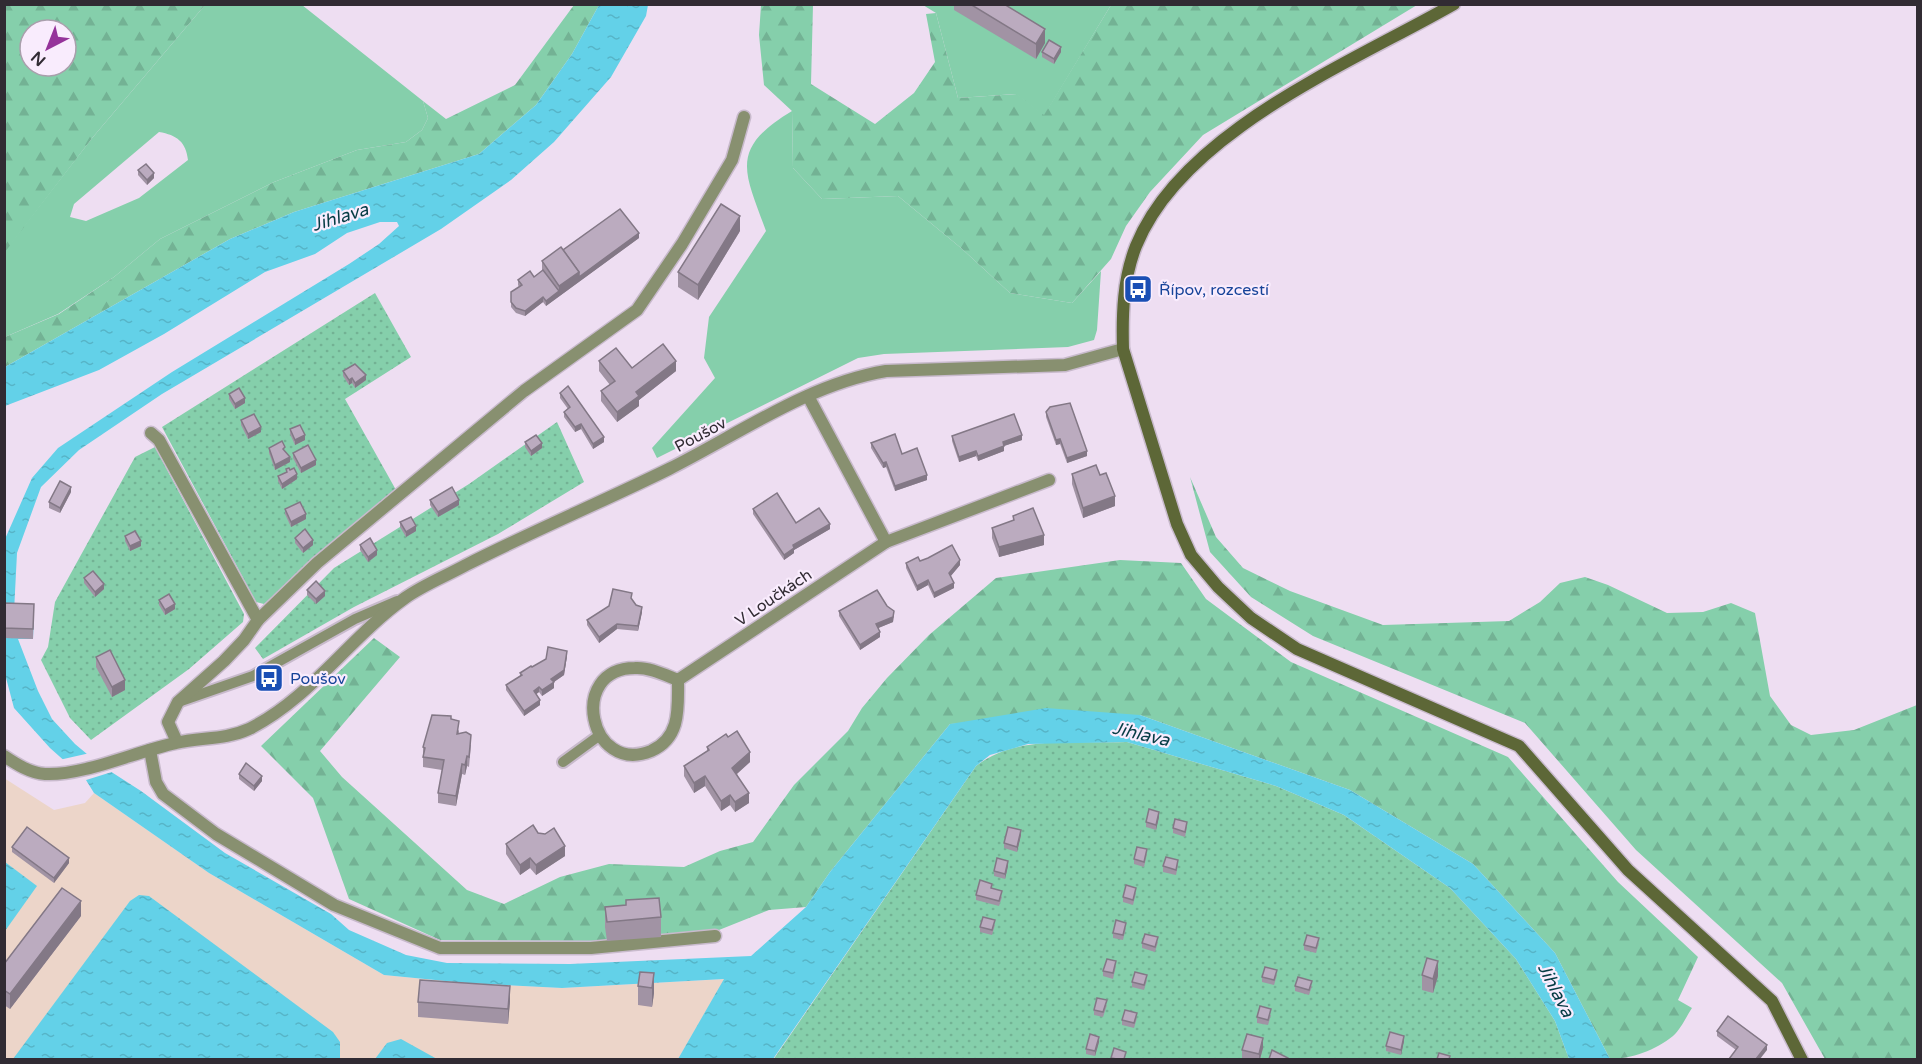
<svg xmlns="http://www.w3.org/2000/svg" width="1922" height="1064" viewBox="0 0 1922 1064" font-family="'Varela Round',sans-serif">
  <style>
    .industrial { fill: #ecd5c9 }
    .grass { fill: #85cfab; fill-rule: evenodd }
    .forest { fill: url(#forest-firs); fill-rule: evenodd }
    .garden { fill: url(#garden-dots) }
    .water { fill: url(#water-ripples) }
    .pier { fill: #eedef2 }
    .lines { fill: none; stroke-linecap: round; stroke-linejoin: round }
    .lane-casing { stroke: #c8bacc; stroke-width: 14 }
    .street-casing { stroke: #c8bacc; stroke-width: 15 }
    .secondary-casing { stroke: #c8bacc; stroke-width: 15 }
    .lane { stroke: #889070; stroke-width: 10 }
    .street { stroke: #889070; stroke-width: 12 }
    .secondary { stroke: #5d6737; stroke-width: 12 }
    .wall { fill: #a193a4 }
    .shaded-wall { fill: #837886 }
    .building { fill: #bbabbf; stroke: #837886; stroke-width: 1.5 }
    .labels { text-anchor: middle; stroke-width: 4.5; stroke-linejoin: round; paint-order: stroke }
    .transit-label { font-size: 16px; fill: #164399; stroke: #f9ecfd; text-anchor: start }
    .street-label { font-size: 16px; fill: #312b33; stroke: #f9ecfd }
    .water-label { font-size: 18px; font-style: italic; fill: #063c45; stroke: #f9ecfd }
  </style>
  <defs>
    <pattern id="forest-firs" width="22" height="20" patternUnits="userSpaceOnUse" patternTransform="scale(1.5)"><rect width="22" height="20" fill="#85cfab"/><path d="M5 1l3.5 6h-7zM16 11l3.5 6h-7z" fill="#73b294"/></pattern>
    <pattern id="garden-dots" width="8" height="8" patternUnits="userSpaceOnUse" patternTransform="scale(1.5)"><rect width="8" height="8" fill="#85cfab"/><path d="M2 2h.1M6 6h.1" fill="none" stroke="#73b294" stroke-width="1.8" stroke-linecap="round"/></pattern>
    <pattern id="water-ripples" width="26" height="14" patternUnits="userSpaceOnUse" patternTransform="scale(1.5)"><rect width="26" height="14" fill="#63d1e8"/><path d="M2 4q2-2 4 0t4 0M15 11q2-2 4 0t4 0" fill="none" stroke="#56b4c7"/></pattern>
  </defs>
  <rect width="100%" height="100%" fill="#eedef2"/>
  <path class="industrial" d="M4,778L54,810L85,803L94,793L209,873L384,975L466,983L562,988L725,979L678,1059H5Z"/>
  <g class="grass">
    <path d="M205,5H302L423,101L428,118L422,130L406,142L357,150L274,182L160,239L114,277L58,314L5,337L4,252L93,137ZM159,132C177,135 186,142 188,160L139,198L86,221L70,217L74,204Z"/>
    <path d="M923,5H1111L1044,116L1016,94L958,98L936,13Z"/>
    <path d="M792,111L793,168L822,199L898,196L961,248L1010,293L1072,303L1101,271L1097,330L1094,340L1068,347L884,354L858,358L657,458L652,448L715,378L704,358L709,317L766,231C744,171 729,149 792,111Z"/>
  </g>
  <g class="forest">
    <path d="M5,4L205,5L93,137L5,252ZM30,30H66V66H30Z"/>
    <path d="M574,5H599L572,54L536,105L479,154L294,212L230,239L5,367V337L59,314L114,277L160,239L274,182L357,150L406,142L422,130L428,118L423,101L446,119L515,85Z"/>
    <path d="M761,5H813L811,84L875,124L914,93L935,62L926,14L936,13L958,98L1017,94L1044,115L1111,5H1417L1203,135L1150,192L1126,226L1111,259L1072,303L1010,293L961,248L898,196L822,199L793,168L792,111L764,85L759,35Z"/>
    <path d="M1190,477L1216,537L1243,568L1290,591L1383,625L1509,621L1540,602L1560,583L1585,577L1608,585L1667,613L1703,612L1731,603L1755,613L1770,696L1791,725L1811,735L1854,730L1917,705V1059H1825L1782,983L1636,850L1525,723L1313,636L1251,597L1210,552Z"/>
    <path d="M1120,560L1181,563L1206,599L1291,662L1508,757L1618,882L1698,957L1678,1000L1692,1008C1686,1017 1681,1029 1673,1036C1656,1050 1631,1059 1610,1059L1555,953L1473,864L1350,790L1140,715L950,724L830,872L806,907L769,910L704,936L607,941L440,940L349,899L313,798L261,746L374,638L400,657L320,751L342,777L467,890L504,904L560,877L609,864L684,867L720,851L753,842L794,785L848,731L862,708L887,678L929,635L996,578Z"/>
  </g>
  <g class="garden">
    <path d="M375,293L411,357L345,399L396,490L264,604L256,602L162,427Z"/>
    <path d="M557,422L584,482L498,534L354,607L263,659L255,648L334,568L469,484Z"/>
    <path d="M155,447L244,614L243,622L189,669L91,740L70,718L41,660L48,647L55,602L135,457Z"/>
    <path d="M1127,742L1276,786L1344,815L1450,888L1516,959L1555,1021L1569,1059L773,1060L976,766C1017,734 1077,744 1127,742Z"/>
  </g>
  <g class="water">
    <path d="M599,5H648L646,16L611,77L554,142L511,180L441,229L162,394L79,450L41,487L17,553L14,612L34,614L33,639H18L38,691L52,719L75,744L99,764L141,791L225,853L331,914L349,930L406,955L447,963L570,964L751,956L806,907L830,872L950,724L1046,708L1140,715L1350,790L1473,864L1555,953L1610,1059H1569L1555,1021L1516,959L1450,888L1344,815L1276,786L1127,742L1028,744L990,755L976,766L773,1059H678L724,979L562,988L466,983L384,975L209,873L94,793L86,780L50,748L14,708L5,674V539L32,478L58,448L172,372L349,264L379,244L399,226L397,222H380L347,233L315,254L265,272L164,334L99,370L5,406V367L230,239L294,212L479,154L536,105L572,54Z"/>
    <path d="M5,862L37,886L5,931Z"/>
    <path d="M139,895L149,896L333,1032L340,1042V1059H13L130,901Z"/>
    <path d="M401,1039L437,1059H375L387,1043Z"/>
  </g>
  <path class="pier" d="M90,753L115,771L83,781L59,760Z"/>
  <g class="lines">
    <g class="lane-casing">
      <g id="lane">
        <path d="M181,701L253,676L355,619L397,601"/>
        <path d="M563,762L600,735"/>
      </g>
    </g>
    <g class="street-casing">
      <g id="street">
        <path d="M808,396L886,542"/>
        <path d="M151,433L159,440L258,620"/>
        <path d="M678,680C678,708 681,738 651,751C589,776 567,668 635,668C649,667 665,675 678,680L886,542L1049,480"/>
        <path d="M177,742L168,722L178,702L224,661L244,640L258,620L317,563L524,391L637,310L682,244L732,160L744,117"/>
        <path d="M150,750L156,782L163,794L216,834L334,905L440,948H591L715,936"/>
        <path d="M4,756C16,764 30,773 45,774C83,776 137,751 176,743C200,737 225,740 249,729C311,698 349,638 405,598C423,585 446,576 466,565C533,531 602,502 669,469C739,434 808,384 886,371L1065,365L1123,349"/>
      </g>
    </g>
    <g class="secondary-casing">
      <path id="secondary" d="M1454,4C1353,62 1182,131 1136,246C1123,279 1122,314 1123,349L1177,524L1191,555L1218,587L1251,618L1297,649L1519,746L1628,870L1772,1001L1802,1060"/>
    </g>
    <use href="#lane" class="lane"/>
    <use href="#street" class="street"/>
    <use href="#secondary" class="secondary"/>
  </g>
  <g class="wall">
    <path d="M954,4H1004L1045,43L1036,59L954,10Z"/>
    <path d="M1042,52H1061L1054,64L1042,57Z"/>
    <path d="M138,170L154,178L147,185L138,175Z"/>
    <path d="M740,231L698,300L678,287V272Z"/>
    <path d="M639,238L546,306L543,302L525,316L516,313L511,307V292L519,287L518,285V280L534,277L542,271V261L563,250Z"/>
    <path d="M599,361L632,368L676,371L639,400V406L617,422L601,401V391L610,385L599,371Z"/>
    <path d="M343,371L366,380L355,388L352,383L349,385L343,376Z"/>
    <path d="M560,393L604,442L593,449L581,429L575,432L564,417V412L568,409L560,398Z"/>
    <path d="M229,394L245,403L235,409L229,399Z"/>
    <path d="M1046,412L1087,456L1067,463L1060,444L1056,445L1046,417Z"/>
    <path d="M241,420L261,432L248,439L241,425Z"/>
    <path d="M290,429L305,440L295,445L290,434Z"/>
    <path d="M952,436L1022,440L1004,446V451L978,461L976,456L959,462L952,441Z"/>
    <path d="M525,442L542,448L531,456L525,447Z"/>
    <path d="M871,443L902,454L927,480L895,491L886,467L883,468L871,448Z"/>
    <path d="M269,448L285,451L290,462L275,470L269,453Z"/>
    <path d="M293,453L316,465L301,473L293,458Z"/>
    <path d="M286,469L297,479L282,489L278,481V476L286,472Z"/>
    <path d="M1072,474L1100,475L1115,506L1083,518L1072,484Z"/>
    <path d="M71,492L60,513L49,508V502Z"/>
    <path d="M430,500L459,505L438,517L430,505Z"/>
    <path d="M285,509L306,519L291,527L285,514Z"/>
    <path d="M753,509L796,523L830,529L794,550V553L784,560L753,514Z"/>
    <path d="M1013,516L1044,545L999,557L992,538V528L1013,521Z"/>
    <path d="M400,522L416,531L406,537L400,527Z"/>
    <path d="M125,536L141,546L130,551L125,541Z"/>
    <path d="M295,538L313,545L303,553L295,543Z"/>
    <path d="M360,545L377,555L368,562L360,550Z"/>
    <path d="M920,561L960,565L950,577L954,588L934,598L928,585L917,591L906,568V563Z"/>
    <path d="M84,578L104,589L95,597L84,583Z"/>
    <path d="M307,590L325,596L316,604L307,595Z"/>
    <path d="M159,600L175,609L165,615L159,605Z"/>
    <path d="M632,600L636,605L642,612L638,631L617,629L599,643L587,625V620Z"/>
    <path d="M4,603L34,604L33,639L4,638Z"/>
    <path d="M839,611L894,616L893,622L878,628L880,637L860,650L839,616Z"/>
    <path d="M567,656L564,675L554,682V688L542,696L539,692L536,694L540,705L524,716L506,690V685L520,676V673L532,667Z"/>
    <path d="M96,657L125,690L112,697L96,667Z"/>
    <path d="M451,719L459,731V734L471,745L469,767L467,766L465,775L462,774L456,806L438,803V793L442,770L423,767V747Z"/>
    <path d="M728,737L750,762L737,774L749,803L735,812L730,805L721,811L705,786L694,793L684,776V766L707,751V747Z"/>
    <path d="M239,774L262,781L254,791L239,779Z"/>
    <path d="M1159,817L1156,830L1146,827V822Z"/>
    <path d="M1187,827L1185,837L1173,833V828Z"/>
    <path d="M538,833L565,856L536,875L530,868L520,875L506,854V844Z"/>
    <path d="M1021,835L1017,852L1004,848V843Z"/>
    <path d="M12,847L69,863L54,883L12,852Z"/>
    <path d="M1147,854L1144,867L1134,864V859Z"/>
    <path d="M1178,865L1176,875L1163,872V866Z"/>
    <path d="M1008,866L1005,879L994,876V871Z"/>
    <path d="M992,888L1002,897L999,906L976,900V895Z"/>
    <path d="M1136,893L1133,905L1123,902V897Z"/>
    <path d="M605,907L661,917V937L607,941L605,927Z"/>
    <path d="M81,916L10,1009L4,1005V964Z"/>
    <path d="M995,925L992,935L980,932V927Z"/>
    <path d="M1126,928L1123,940L1113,938V933Z"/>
    <path d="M1158,942L1155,952L1142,948V943Z"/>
    <path d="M1319,943L1316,953L1304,950V945Z"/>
    <path d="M1116,966L1113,979L1103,976V971Z"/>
    <path d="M654,973V993L652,1007L638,1005V986Z"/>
    <path d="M1277,975L1274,985L1262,982V977Z"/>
    <path d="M1422,975L1438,976L1433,993L1422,990Z"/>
    <path d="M1147,980L1144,990L1132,987V982Z"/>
    <path d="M1295,986H1312L1309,995L1295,991Z"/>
    <path d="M510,1001L508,1024L418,1017V1002Z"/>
    <path d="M1107,1005L1103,1017L1094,1015V1010Z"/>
    <path d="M1271,1015L1268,1025L1257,1023V1017Z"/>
    <path d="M1137,1018L1134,1028L1122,1025V1020Z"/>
    <path d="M1717,1031L1767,1050H1736L1717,1036Z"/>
    <path d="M1404,1041L1401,1055L1386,1051V1046Z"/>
    <path d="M1099,1042L1095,1056L1086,1054V1049Z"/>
    <path d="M1263,1048L1260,1059H1242V1050Z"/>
  </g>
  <g class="shaded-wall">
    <path d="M1045,29V43L1036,59V44Z"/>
    <path d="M1061,47V52L1054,64V59Z"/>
    <path d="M154,173V178L147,185V180Z"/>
    <path d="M740,216V231L698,300V285Z"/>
    <path d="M639,233V238L546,306V301L559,291V286L579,272Z"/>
    <path d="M543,297V302L525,316V311Z"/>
    <path d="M676,361V371L639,400V406L617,422V412L636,392Z"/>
    <path d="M366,375V380L355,388V383Z"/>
    <path d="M352,378V383L349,385V380Z"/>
    <path d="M245,398V403L235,409V404Z"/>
    <path d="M581,424V429L575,432V427Z"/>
    <path d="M261,427V432L248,439V434Z"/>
    <path d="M305,435V440L295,445V440Z"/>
    <path d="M1022,435V440L1004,446V451L978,461V456L1003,442Z"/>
    <path d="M604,437V442L593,449V444Z"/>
    <path d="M1060,439V444L1056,445V440Z"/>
    <path d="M542,443V448L531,456V451Z"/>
    <path d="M976,451V456L959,462V457Z"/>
    <path d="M1087,451V456L1067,463V458Z"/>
    <path d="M290,457V462L275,470V465Z"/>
    <path d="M316,460V465L301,473V468Z"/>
    <path d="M886,462V467L883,468V463Z"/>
    <path d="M297,474V479L282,489V484Z"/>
    <path d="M927,475V480L895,491V486Z"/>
    <path d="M71,487V492L60,513V508Z"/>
    <path d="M1115,496V506L1083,518V508Z"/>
    <path d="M459,500V505L438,517V512Z"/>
    <path d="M306,514V519L291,527V522Z"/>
    <path d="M830,524V529L794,550V553L784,560V555L793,545Z"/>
    <path d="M416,526V531L406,537V532Z"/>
    <path d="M1044,535V545L999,557V547Z"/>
    <path d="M313,540V545L303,553V548Z"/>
    <path d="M141,541V546L130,551V546Z"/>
    <path d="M377,550V555L368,562V557Z"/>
    <path d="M960,560V565L949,578V573Z"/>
    <path d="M928,580V585L917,591V586Z"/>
    <path d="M954,583V588L934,598V593Z"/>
    <path d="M104,584V589L95,597V592Z"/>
    <path d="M325,591V596L316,604V599Z"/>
    <path d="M175,604V609L165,615V610Z"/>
    <path d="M642,607V612L638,631V626Z"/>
    <path d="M894,611L893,622L876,629V624Z"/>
    <path d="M617,624V629L599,643V637Z"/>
    <path d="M880,632V637L860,650V645Z"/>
    <path d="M567,651V656L564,675L551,684V679Z"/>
    <path d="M125,680V690L112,697V687Z"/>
    <path d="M554,682V688L542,696V690Z"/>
    <path d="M539,687V692L534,696V691Z"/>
    <path d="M540,700V705L524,716V711Z"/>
    <path d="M750,752V762L732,778V768Z"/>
    <path d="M467,756V766L465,775V765Z"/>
    <path d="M462,764V774L456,806V796Z"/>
    <path d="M262,776V781L254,791V786Z"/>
    <path d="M705,776V786L694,793V783Z"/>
    <path d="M749,793V803L735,812V802Z"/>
    <path d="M730,795V805L721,811V801Z"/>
    <path d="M1159,812V817L1156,830V825Z"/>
    <path d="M1021,830V835L1017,852V847Z"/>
    <path d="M565,846V856L536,875V865Z"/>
    <path d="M69,858V863L54,883V878Z"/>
    <path d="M530,858V868L520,875V865Z"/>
    <path d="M1008,861V866L1005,879V874Z"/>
    <path d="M81,901V916L10,1009V994Z"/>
    <path d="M1438,961V976L1433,993V979Z"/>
    <path d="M654,973V993L652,1007V988Z"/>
    <path d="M510,986V1001L508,1024V1009Z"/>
    <path d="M1404,1036V1041L1401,1055V1050Z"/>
    <path d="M1099,1037V1042L1095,1056V1051Z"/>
    <path d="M1263,1038V1048L1260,1059H1259V1054Z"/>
    <path d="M1767,1045V1050L1760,1059H1756Z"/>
  </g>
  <g class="building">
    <path d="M970,4H1004L1045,29L1036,44Z"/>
    <path d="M1049,40L1061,47L1054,59L1042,52Z"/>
    <path d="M146,164L154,173L147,180L138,170Z"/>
    <path d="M721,204L740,216L698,285L678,272Z"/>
    <path d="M620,209L639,233L579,277V272L563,250Z"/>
    <path d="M561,247L579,272L559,286L542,261Z"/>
    <path d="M543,270L559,291L546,301L543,297L525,311L516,308L511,302V292L522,285L518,280L530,271L534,277Z"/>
    <path d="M663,344L676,361L636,392L639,396L617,412L601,391L615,381L599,361L616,348L632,368Z"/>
    <path d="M355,364L366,375L355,383L352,378L349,380L343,371Z"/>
    <path d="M568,386L604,437L593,444L581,424L575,427L564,412L570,407L560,393Z"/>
    <path d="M239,388L245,398L235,404L229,394Z"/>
    <path d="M1070,403L1087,451L1067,458L1060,439L1056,440L1046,412L1050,407Z"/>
    <path d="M254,414L261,427L248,434L241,420Z"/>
    <path d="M1014,414L1022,435L1003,442L1004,446L978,456L976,451L959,457L952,436Z"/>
    <path d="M300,425L305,435L295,440L290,429Z"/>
    <path d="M895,434L902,454L917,448L927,475L895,486L886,462L883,463L871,443Z"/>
    <path d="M536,435L542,443L531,451L525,442Z"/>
    <path d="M282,441L285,447L283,449L290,457L275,465L269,448Z"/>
    <path d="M308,445L316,460L301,468L293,453Z"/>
    <path d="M1096,465L1100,475L1106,473L1115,496L1083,508L1072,474Z"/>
    <path d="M289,468L290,470L294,468L297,474L282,484L278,476L287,472L286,469Z"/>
    <path d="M60,481L71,487L60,508L49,502Z"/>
    <path d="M452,487L459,500L438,512L430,500Z"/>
    <path d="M777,493L796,523L819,508L830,524L793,545L794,548L784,555L753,509Z"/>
    <path d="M300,502L306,514L291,522L285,509Z"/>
    <path d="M1033,508L1044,535L999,547L992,528L1014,520L1013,516Z"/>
    <path d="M411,517L416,526L406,532L400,522Z"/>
    <path d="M305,529L313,540L303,548L295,538Z"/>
    <path d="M135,531L141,541L130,546L125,536Z"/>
    <path d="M370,538L377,550L368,557L360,545Z"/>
    <path d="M952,545L960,560L949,573L954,583L934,593L928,580L917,586L906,563L918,557L920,561L928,558Z"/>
    <path d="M93,571L104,584L95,592L84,578Z"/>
    <path d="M316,581L325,591L316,599L307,590Z"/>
    <path d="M613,589L632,593L631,598L636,605L642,607L638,626L617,624L599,637L587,620L609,606Z"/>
    <path d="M877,590L887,606L894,611L893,617L876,624L880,632L860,645L839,611Z"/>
    <path d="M169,594L175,604L165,610L159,600Z"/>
    <path d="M4,603L34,604L33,629L4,628Z"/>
    <path d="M548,647L567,651L564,670L551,679L554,682L542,690L539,687L534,691L540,700L524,711L506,685L522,675L520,673L531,666L532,667L546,659Z"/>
    <path d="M110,650L125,680L112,687L96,657Z"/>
    <path d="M432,715L451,716V719L459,721L457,734L466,732L471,735L469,757L467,756L465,765L462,764L456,796L438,793L444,760L423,757L425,748L423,747Z"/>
    <path d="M737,731L750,752L732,768L749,793L735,802L730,795L721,801L705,776L694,783L684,766L709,750L707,747L726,734L728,737Z"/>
    <path d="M246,763L262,776L254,786L239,774Z"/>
    <path d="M1149,809L1159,812L1156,825L1146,822Z"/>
    <path d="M1175,819L1187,822L1185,832L1173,828Z"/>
    <path d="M533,825L538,833L545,834L554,828L565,846L536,865L530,858L520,865L506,844Z"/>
    <path d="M27,827L69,858L54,878L12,847Z"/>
    <path d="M1008,827L1021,830L1017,847L1004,843Z"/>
    <path d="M1137,847L1147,849L1144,862L1134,859Z"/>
    <path d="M1166,857L1178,860L1176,870L1163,866Z"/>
    <path d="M997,858L1008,861L1005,874L994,871Z"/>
    <path d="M980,880L992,884L991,888L1002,891L999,901L976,895Z"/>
    <path d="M1126,885L1136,888L1133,900L1123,897Z"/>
    <path d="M62,888L81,901L10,994L4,990V964Z"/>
    <path d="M659,898L661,917L607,922L605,907L626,905V900Z"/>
    <path d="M983,917L995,920L992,930L980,927Z"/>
    <path d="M1116,920L1126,923L1123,935L1113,933Z"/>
    <path d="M1145,934L1158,937L1155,947L1142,943Z"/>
    <path d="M1307,935L1319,938L1316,948L1304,945Z"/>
    <path d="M1427,958L1438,961L1433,979L1422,975Z"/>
    <path d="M1107,959L1116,961L1113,973L1103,971Z"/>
    <path d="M1265,967L1277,970L1274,980L1262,977Z"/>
    <path d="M640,972L654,973L652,988L638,986Z"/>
    <path d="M1135,972L1147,975L1144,985L1132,982Z"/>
    <path d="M1298,977L1312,981L1309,990L1295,986Z"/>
    <path d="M420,980L510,986L508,1009L418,1002Z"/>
    <path d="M1097,998L1107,1000L1103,1012L1094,1010Z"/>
    <path d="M1260,1006L1271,1009L1268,1020L1257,1017Z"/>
    <path d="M1125,1010L1137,1013L1134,1023L1122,1020Z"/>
    <path d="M1728,1016L1767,1045L1756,1059H1729L1738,1047L1717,1031Z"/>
    <path d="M1390,1032L1404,1036L1401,1050L1386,1046Z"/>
    <path d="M1090,1034L1099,1037L1095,1051L1086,1049Z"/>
    <path d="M1247,1034L1263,1038L1259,1054L1242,1050Z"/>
    <path d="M1114,1048L1126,1052L1124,1059H1117L1111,1058Z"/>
    <path d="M1272,1050L1288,1058V1059H1269Z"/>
    <path d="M1439,1053L1450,1056L1449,1059H1437Z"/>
  </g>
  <defs>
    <g id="bus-square" transform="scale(1.5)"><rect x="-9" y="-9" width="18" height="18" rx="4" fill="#1a4fb4" stroke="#f9ecfd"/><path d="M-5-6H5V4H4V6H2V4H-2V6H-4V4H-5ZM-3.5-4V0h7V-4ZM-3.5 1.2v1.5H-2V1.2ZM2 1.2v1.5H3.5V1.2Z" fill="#fff"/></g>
  </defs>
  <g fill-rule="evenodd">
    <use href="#bus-square" x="1138" y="289"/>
    <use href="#bus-square" x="269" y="678"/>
  </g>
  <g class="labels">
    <g class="transit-label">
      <text x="1159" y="295">Řípov, rozcestí</text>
      <text x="290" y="684">Poušov</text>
    </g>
    <g class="street-label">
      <text transform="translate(700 434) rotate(-28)" y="6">Poušov</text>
      <text transform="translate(773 597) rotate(-34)" y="6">V Loučkách</text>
    </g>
    <g class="water-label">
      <text transform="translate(340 217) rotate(-17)" y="6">Jihlava</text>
      <text transform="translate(1141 734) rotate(13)" y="6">Jihlava</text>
      <text transform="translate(1556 990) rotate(63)" y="6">Jihlava</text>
    </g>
  </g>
  <rect width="1922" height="1064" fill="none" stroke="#312b33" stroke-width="12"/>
  <g transform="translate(48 48) rotate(222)"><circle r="28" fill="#f9ecfd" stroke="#a99fac" stroke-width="1.5"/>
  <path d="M0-4.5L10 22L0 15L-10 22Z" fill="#95339a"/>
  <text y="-9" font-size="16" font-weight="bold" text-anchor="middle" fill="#312b33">N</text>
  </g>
</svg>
